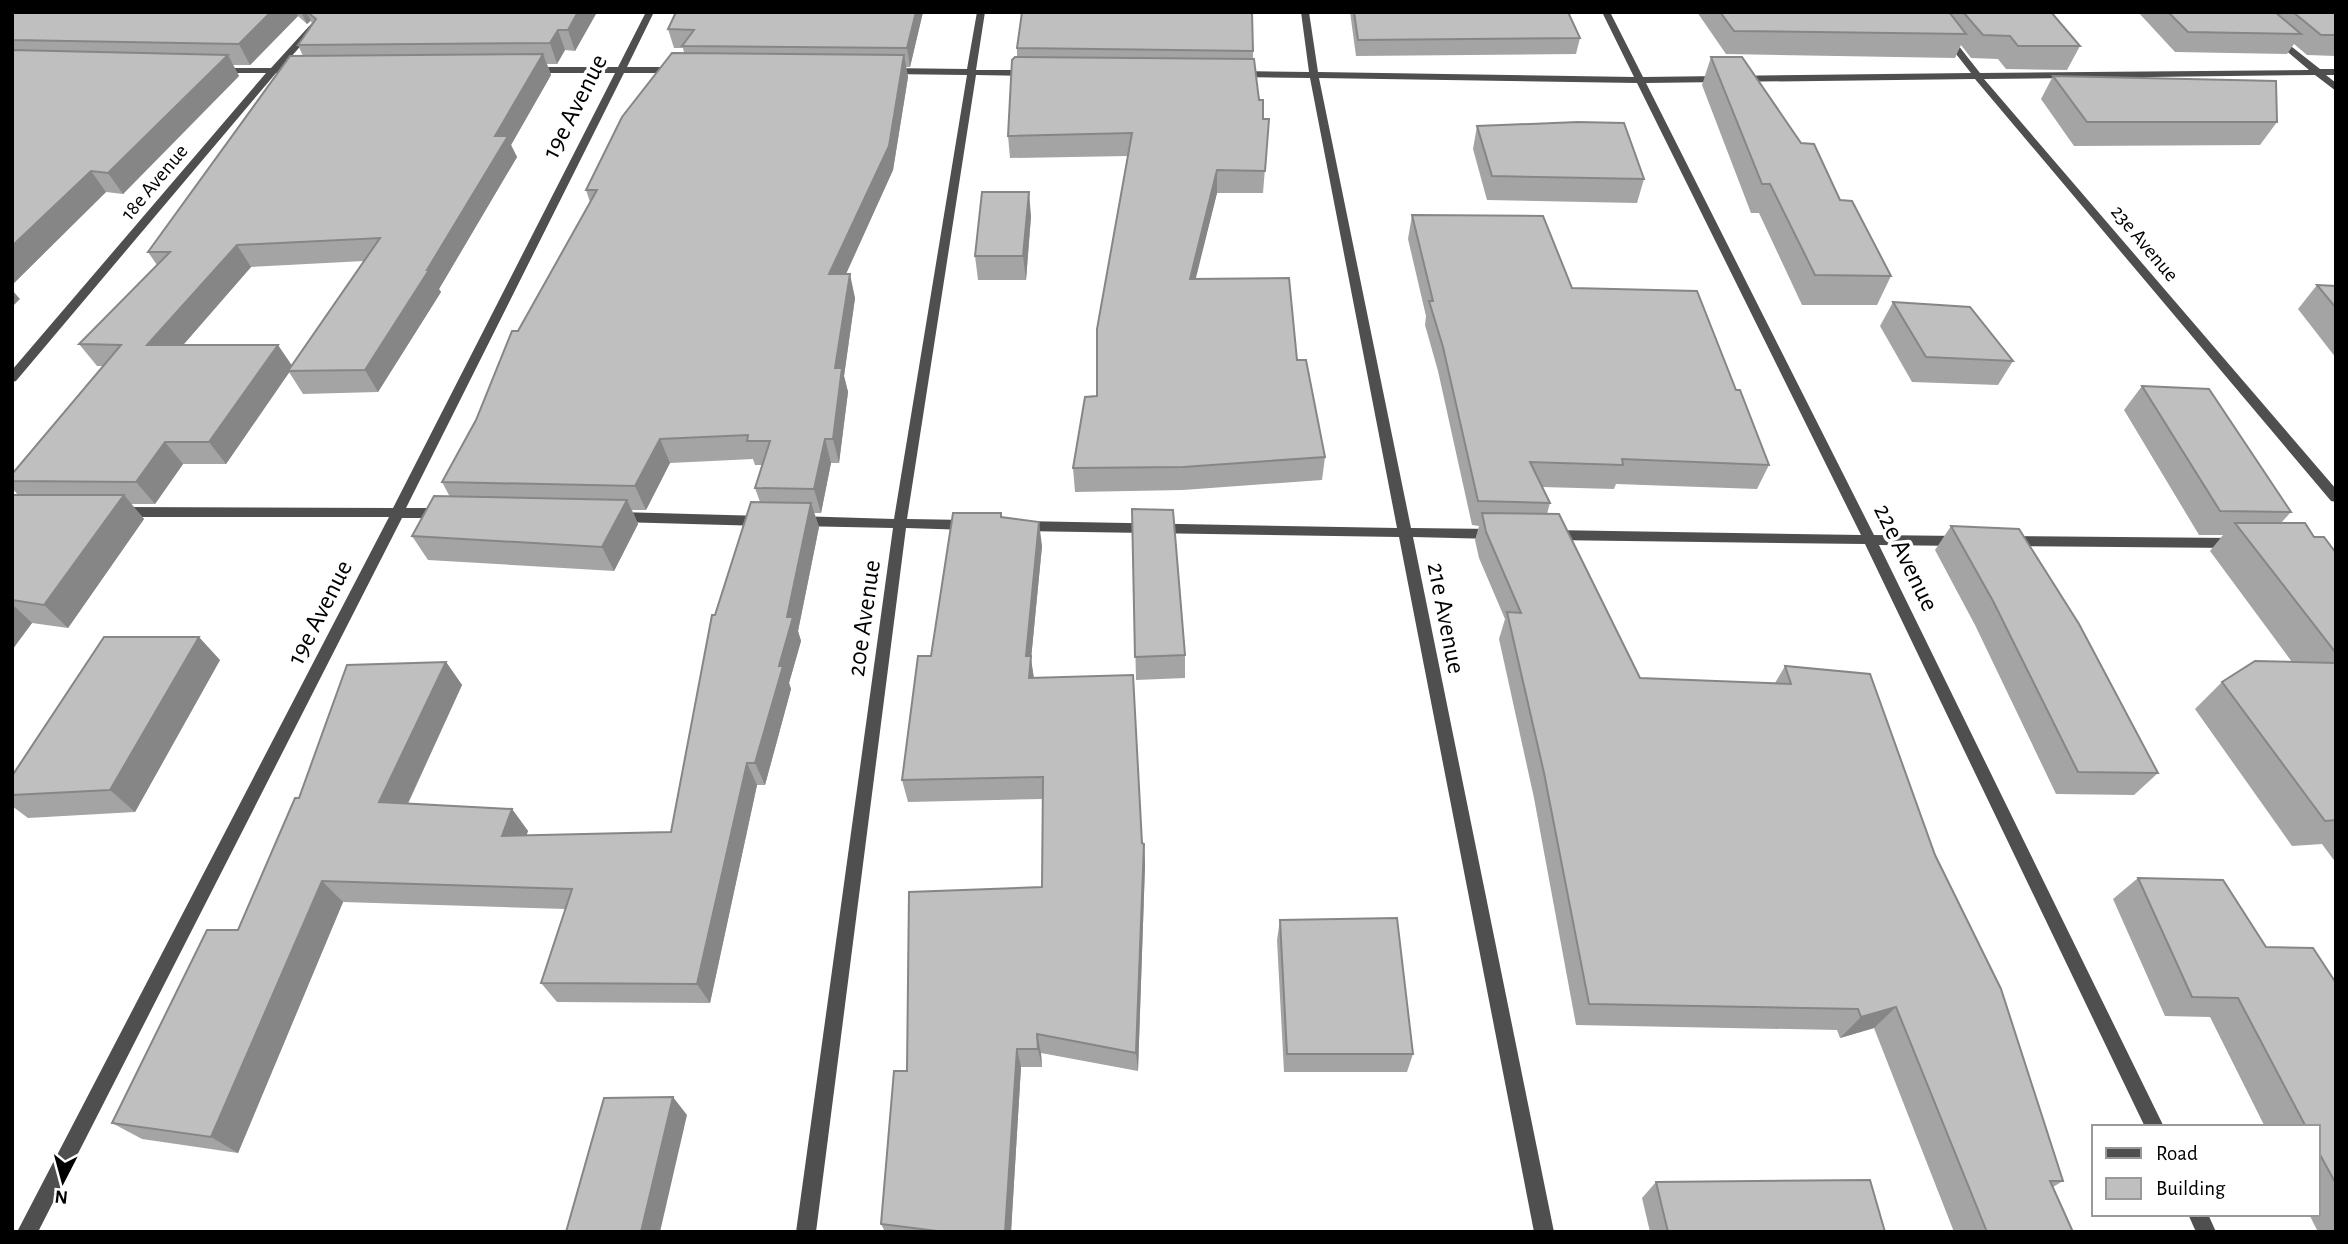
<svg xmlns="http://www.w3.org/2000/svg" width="2348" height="1244" viewBox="0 0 2348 1244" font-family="'Alegreya Sans',sans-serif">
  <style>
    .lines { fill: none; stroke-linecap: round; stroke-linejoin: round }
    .minor { fill: #4f4f4f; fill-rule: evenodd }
    .wall { fill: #a4a4a4; fill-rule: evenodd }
    .shaded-wall { fill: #868686 }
    .building { fill: #bfbfbf; stroke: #868686; stroke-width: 2 }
    .labels { text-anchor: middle; stroke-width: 7; stroke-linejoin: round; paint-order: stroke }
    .far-street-label { font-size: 21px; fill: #000; stroke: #fff }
    .street-label { font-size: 26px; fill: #000; stroke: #fff }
  </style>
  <rect width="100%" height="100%" fill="#fff"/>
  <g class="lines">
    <g class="minor">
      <path d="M322,12H331L281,68L300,69V73H276L16,381L12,382V370L266,73H220L217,72V68H271Z"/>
      <path d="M646,12H654L627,67H675L680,70L675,73H624L406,508H441L448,513L441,518H402L38,1232H17L389,517H122L115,512L122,507L393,508L615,73H531L526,70L531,67H618Z"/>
      <path d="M977,12H985L976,70H1029L1034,73L1029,76L976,75L907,519L969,520L976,525L969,530L906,528L816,1232H796L893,528L797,526L790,521L797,516L894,519L967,75L888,74L883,71L888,68L967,69Z"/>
      <path d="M1301,12H1309L1318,72L1634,77L1602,12H1610L1643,77L1971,73L1923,12H1932L1980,73L2309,70L2275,41V37L2278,36L2320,69H2336V75H2326L2336,83V91L2315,75L1984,79L2336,489V502L2331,501L1975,79L1646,83L1874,535L1960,536L1967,541L1960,546L1879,545L2164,1127H2145L1865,544L1550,540L1543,535L1550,530L1861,535L1637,83L1319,78L1411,528L1494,529L1501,534L1494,539L1413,537L1554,1232H1534L1399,537L1021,531L1014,526L1021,521L1397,528L1310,78L1238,77L1233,74L1238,71L1309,72Z"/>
      <path d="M619,512L763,516L770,521L763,526L619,522L612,517Z"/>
      <path d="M2008,536L2233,538L2240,543L2233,548L2008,546L2001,541Z"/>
      <path d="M2188,1214H2208L2216,1232H2196Z"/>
    </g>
  </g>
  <g class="wall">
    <path d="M12,12H597L575,51L565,50L557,64H547L551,75L511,145L517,157L439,289L441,292L378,392L303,394L289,372L226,464H183L155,504H131L144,519L68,628L32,623L12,650V495H18L12,488V474L103,366H97L79,344L157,265L148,252L303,56L298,45L312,24L311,21L307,24L298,16L250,65H233L239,76L123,194L106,192L12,285ZM364,261L292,366L183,345L251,267Z"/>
    <path d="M676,12H923L910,67H906L908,77L893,170L846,274L855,298L844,376L848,392L839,463H831L821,513H814L819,527L798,631L801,641L789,683L791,689L765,785H757L710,1003L557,1002L541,983L565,909L343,902L238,1153L142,1139L112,1123L238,930L299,798L446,662L462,685L408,804L512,809L528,831L526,836L671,832L715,615L760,502L755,488L762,465H755L753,459L670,463L646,510H632L638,524L614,571L428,560L412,536L450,497L442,482L476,420L518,331L590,202L586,190L684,53L683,48H674L668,29Z"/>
    <path d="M1350,12H1568L1580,38L1576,54L1356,56Z"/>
    <path d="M1697,12H2051L2080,46L2067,70L2006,69L1998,59L1971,58L1961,45L1955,58L1726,54Z"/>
    <path d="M2138,12H2336V56L2307,55L2294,44L2287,54L2175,52Z"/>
    <path d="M1017,48L1253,51V59L1263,119H1269L1263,193H1217L1195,279L1297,360L1325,457L1322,480L1183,490L1075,492L1073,468L1097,396L1128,156L1010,158L1008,136L1017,57Z"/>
    <path d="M1711,57L1801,143L1891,276L1877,305H1802L1759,213H1751L1702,85Z"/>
    <path d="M2053,76L2277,122L2260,145L2074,146L2041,99Z"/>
    <path d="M1477,126L1644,179L1637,203L1487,200L1473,149Z"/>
    <path d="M1412,215L1572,288L1736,390L1769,465L1757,489L1616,484L1614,489L1542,487L1550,503L1547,514L1640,678L1775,683L1785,666L1935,855L2063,1181L2053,1187L2073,1232H1954L1874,1028L1840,1038L1837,1030L1576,1025L1534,798L1499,639L1505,619L1479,558L1475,540L1479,526L1472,525L1438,371L1425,325L1426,316L1408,239Z"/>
    <path d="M1031,216L1026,280H978L975,256Z"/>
    <path d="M2317,285L2336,286V358L2298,309Z"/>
    <path d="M1893,302L2013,361L1998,385L1912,382L1880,326Z"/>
    <path d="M2142,386L2291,512L2281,523L2314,537L2336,553V863L2322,844L2292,846L2195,709L2222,682L2292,662L2210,551L2223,535H2199L2124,410Z"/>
    <path d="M1132,509L1185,655V678L1136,680Z"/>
    <path d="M1002,517L1042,546L1031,659L1034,678L1142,843L1144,844L1145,865L1138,1071L1041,1053L1042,1067H1021L1011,1232H885L881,1224L907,1071L1042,887L1043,799L908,802L902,780L931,656Z"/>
    <path d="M1951,526L2158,773L2134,795L2056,794L1975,625L1935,550Z"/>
    <path d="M220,660L135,812L28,818L12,806V776Z"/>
    <path d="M2138,878L2266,947L2336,983V1232H2318L2309,1214H2318V1127H2265L2210,1017L2165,1016L2113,899Z"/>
    <path d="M1280,920L1413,1054L1407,1072H1284L1277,940Z"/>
    <path d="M1656,1182L1885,1232H1650L1642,1198Z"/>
  </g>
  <g class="shaded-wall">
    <path d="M271,12H296L298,16L250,65L239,44Z"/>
    <path d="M301,12H306L311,20L307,24Z"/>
    <path d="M578,12H597L575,51L568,30Z"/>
    <path d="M916,12H923L910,67L907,48Z"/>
    <path d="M558,30L565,50L557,64L550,43Z"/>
    <path d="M543,54L551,75L511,145L517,157L439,289L441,292L378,392L365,370L427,270L495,136Z"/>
    <path d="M228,55L239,76L123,194L108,173Z"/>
    <path d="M904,55L908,77L893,170L835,298L829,274Z"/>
    <path d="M1217,170V193L1190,302V279Z"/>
    <path d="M91,171L106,192L12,285V246Z"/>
    <path d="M1029,192L1031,216L1026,280L1023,256Z"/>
    <path d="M237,245L251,267L164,367L147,345Z"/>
    <path d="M850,274L855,298L844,376L848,392L839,463L833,439L835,368Z"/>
    <path d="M12,290L20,299L12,307Z"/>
    <path d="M278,345L293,367L226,464L209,442Z"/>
    <path d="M660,439L670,463L646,510L635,486Z"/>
    <path d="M825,439L831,463L821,513L814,489Z"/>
    <path d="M165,442L183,464L155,504L136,482Z"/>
    <path d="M124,495L144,519L68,628L44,605Z"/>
    <path d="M627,500L638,524L614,571L602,547Z"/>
    <path d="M811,503L819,527L798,631L801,641L789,683L791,689L765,785L755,763L779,666L787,617Z"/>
    <path d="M1039,522L1042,546L1031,659L1034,680L1032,701L1026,656Z"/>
    <path d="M12,604L32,623L12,650Z"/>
    <path d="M199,637L220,660L135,812L110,790Z"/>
    <path d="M446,662L462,685L398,824L379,802Z"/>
    <path d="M747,763L757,785L710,1003L697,984Z"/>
    <path d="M512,809L528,831L518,858L502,836Z"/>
    <path d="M1144,844L1145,865L1138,1071L1136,1053Z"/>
    <path d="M322,881L343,902L238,1153L211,1137Z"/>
    <path d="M1896,1007L1874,1028L1840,1038L1861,1017Z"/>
    <path d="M1037,1034L1041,1053L1042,1067L1038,1049Z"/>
    <path d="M1017,1049L1021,1067L1011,1232H1005Z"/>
    <path d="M673,1097L687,1115L660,1232H641Z"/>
  </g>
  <g class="building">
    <path d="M12,12H271L239,44L12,40Z"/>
    <path d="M307,12H578L568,30H558L550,43L298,45L316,19Z"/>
    <path d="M676,12H916L907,48L682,46L694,30L668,29Z"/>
    <path d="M1022,12H1252L1253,51L1017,48Z"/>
    <path d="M1354,12H1568L1580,38L1358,40Z"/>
    <path d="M1720,12H1949L1966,34L1734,31Z"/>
    <path d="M1963,12H2051L2080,46H2018L2010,36L1983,35Z"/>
    <path d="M2168,12H2275L2301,34L2188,32Z"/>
    <path d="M2293,12H2336V35H2321Z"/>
    <path d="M12,50L228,55L108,173L91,171L12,246Z"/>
    <path d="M672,53L904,55L889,146L829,274H850L835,368H842L833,439H825L814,489L755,488L770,441H747L748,435L660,439L635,486L442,482L476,420L512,331H518L597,190H586L622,117Z"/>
    <path d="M543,54L495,136H508L427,270H429L365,370L288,371L380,238L237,245L147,345H278L209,442H165L136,482L12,481V474L121,345L79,344L170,252H148L290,56Z"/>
    <path d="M1015,57L1254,59L1259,100H1263V119H1269L1265,171L1217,170L1190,279L1289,278L1297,360H1306L1325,457L1183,467L1073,468L1085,397L1097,396V329L1132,133L1008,136L1012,60Z"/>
    <path d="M1711,57H1742L1801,143L1814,144L1840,200L1852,201L1891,276L1815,275L1770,184H1762Z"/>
    <path d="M2053,76L2276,81L2277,122H2087Z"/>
    <path d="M1578,122L1624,123L1644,179L1492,176L1477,126Z"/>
    <path d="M982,192H1029L1023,256H975Z"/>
    <path d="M1412,215L1543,216L1572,288L1697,291L1736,390H1740L1769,465L1622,459L1623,465L1530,462L1550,503L1478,501L1443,347L1429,301H1433Z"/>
    <path d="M2317,285L2336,286V308Z"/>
    <path d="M1893,302L1970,307L2013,361L1926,357Z"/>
    <path d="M2142,386L2209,389L2291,512L2220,511Z"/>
    <path d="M12,495H124L44,605L12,600Z"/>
    <path d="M434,496L627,500L602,547L412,536Z"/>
    <path d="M751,502L811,503L787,617H793L779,666H783L755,763H747L697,984L541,983L572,889L322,881L211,1137L112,1123L207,930H238L295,798H299L347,665L446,662L379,802L512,809L502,836L671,832L712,615H715Z"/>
    <path d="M1132,509L1173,510L1185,655L1135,657Z"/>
    <path d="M953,513H1001V517L1039,522L1026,656H1031L1029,678L1133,675L1142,843L1144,844L1136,1053L1037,1034L1038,1049H1017L1005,1232H945L881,1224L894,1071H907L909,892L1042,887L1043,777L902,780L918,656H931Z"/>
    <path d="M1482,513L1559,514L1640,678L1791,684L1785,666L1870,674L1935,855L2001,989L2063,1181H2050L2073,1232H1987L1896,1007L1861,1017L1858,1009L1589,1004L1544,773L1507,612L1521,613L1486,532Z"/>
    <path d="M2235,523H2305L2314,537H2324L2336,553V653Z"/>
    <path d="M1951,526L2019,529L2079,624L2158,773L2078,772L1993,601Z"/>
    <path d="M104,637H199L110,790L12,795V776Z"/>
    <path d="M2255,661L2336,663V820L2325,821L2222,682Z"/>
    <path d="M2138,878L2223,880L2266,947L2313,948L2336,983V1184L2318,1151V1127H2306L2238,998L2192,997Z"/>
    <path d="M1397,918L1413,1054H1287L1280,920Z"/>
    <path d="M673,1097L641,1232H566L604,1098Z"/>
    <path d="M1870,1180L1885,1232H1668L1656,1182Z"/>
  </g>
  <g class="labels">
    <g class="far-street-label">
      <text transform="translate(154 182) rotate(-50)" y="7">18e Avenue</text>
      <text transform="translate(2145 243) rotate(50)" y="7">23e Avenue</text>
    </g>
    <g class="street-label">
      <text transform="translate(574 106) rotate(-63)" y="9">19e Avenue</text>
      <text transform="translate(1907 557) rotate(64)" y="9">22e Avenue</text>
      <text transform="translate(319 612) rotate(-63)" y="9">19e Avenue</text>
      <text transform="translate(863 618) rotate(-82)" y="9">20e Avenue</text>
      <text transform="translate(1447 618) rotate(79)" y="9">21e Avenue</text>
    </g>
  </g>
  <rect width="2348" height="1244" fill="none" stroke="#000000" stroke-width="28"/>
  <rect x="2092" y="1125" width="228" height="91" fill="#ffffff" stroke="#999999" stroke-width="2"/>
  <rect x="2106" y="1148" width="35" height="10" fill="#4f4f4f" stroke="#999999" stroke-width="2"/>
  <text x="2156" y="1160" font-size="21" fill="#000000">Road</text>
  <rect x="2106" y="1178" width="35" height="21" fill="#bfbfbf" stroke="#999999" stroke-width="2"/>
  <text x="2156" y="1195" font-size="21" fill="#000000">Building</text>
  <g transform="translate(63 1181) rotate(186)" stroke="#ffffff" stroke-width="5" paint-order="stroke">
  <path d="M0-5L12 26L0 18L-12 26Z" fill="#000000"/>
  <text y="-10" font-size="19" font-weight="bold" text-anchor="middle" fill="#000000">N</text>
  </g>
</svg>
